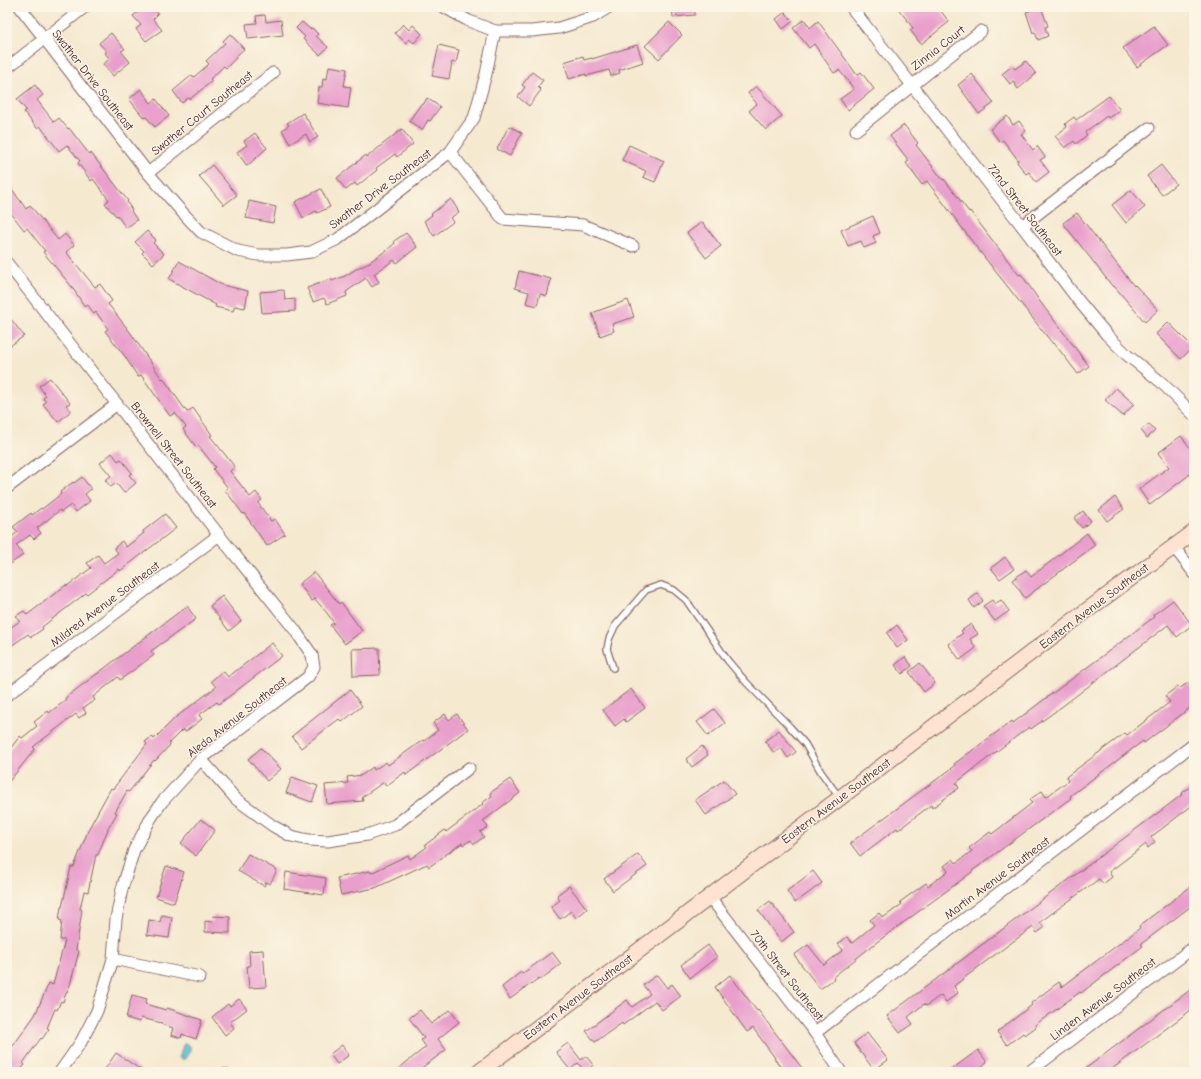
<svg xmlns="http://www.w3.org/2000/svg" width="1201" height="1079" viewBox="0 0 1201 1079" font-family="'Comic Neue',sans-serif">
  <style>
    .water { fill: #56bed3; stroke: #506e7f }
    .building { fill: #e99fcc }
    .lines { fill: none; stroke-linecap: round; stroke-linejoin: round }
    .lane-casing { stroke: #866665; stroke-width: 8 }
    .street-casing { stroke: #866665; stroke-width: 13 }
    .secondary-casing { stroke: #866665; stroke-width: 17 }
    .lane { stroke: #fff; stroke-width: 5.5 }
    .street { stroke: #fff; stroke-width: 11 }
    .secondary { stroke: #fee3d2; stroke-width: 15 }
    .labels { text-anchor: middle; stroke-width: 3; stroke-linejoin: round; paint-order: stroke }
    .street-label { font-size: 12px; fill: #4a1f2b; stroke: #fcf5e5 }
  </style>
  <rect width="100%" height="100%" fill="#fcf5e5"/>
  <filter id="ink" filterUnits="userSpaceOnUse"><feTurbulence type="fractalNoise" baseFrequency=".025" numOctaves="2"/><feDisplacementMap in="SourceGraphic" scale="8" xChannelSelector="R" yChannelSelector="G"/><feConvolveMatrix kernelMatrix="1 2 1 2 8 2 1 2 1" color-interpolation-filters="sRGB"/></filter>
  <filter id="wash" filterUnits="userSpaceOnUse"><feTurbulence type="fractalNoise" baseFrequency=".012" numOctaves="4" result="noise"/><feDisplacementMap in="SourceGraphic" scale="16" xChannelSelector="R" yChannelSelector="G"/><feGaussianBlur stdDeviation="0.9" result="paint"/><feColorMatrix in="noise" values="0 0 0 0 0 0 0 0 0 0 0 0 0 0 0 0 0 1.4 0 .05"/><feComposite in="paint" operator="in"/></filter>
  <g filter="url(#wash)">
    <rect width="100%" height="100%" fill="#f5e9d0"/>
    <path class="water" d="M185,1043L190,1046C191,1053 187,1062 179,1058L183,1045Z"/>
    <g id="blocks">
      <g class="building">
        <path d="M144,7H153L158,14L153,19L162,30L146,41L136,29L141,25L133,16Z"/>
        <path d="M672,7H695V15L673,17Z"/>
        <path d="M897,7H938L949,22L921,44L910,30L913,28Z"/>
        <path d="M1041,7L1048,26L1045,27L1048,36L1038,40L1035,32L1033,33L1026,12Z"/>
        <path d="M785,12L793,21L783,29L776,19Z"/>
        <path d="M265,15L266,22L281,20L283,35L248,39L246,24L257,23L256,16Z"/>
        <path d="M804,19L810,28L818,21L857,75L861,72L874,89L848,110L840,99L854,89L839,70L834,73L814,44L809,48L793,28Z"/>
        <path d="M302,22L310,29L312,28L318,34L316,36L328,47L320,55L303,39L305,37L296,28Z"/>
        <path d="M669,22L682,35L659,59L645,46Z"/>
        <path d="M403,24L409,30L413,25L422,34L414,43L409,39L406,43L395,33Z"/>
        <path d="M1154,26L1168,45L1137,67L1123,48Z"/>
        <path d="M111,33L125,49L121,51L130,62L113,76L103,64L110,59L105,53L107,52L99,43Z"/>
        <path d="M230,34L244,49L235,57L236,58L226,68L224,66L210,79L212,81L190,99L188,98L182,103L173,91L192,75L194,77L209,64L206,61L225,43L223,41Z"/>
        <path d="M439,45L459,50L456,63L452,62L449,79L432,76Z"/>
        <path d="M637,45L643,62L619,70L620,73L611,76L609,70L586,76V74L569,79L564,62L583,56L584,60L592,58V59Z"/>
        <path d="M1026,61L1036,74L1018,89L1013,81L1010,84L1002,74L1012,66L1015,69Z"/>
        <path d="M329,66L347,69L344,86L351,87L348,108L317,103L319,87H322L323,78L327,79Z"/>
        <path d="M532,72L543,80L538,87L541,90L529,106L518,97L525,87L522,85Z"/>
        <path d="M972,74L994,103L979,114L958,85Z"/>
        <path d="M35,85L43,95L37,100L54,122L59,118L68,129L69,128L89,154L91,153L128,201L127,202L132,210L131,211L137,220L126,228L117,215L116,216L112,211H111L105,203L109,200L93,179L91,181L78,163L80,161L67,145L59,151L40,126L37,128L24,112L26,110L17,99Z"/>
        <path d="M756,86L782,116L766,130L749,111L757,104L748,93Z"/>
        <path d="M141,89L151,103L156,99L169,116L155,127L146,117L144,118L129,99Z"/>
        <path d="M1109,96L1120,110L1108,118L1107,116L1085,132L1087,135L1076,144L1074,141L1065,148L1055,136L1067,127L1065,124L1074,117L1076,120Z"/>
        <path d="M427,98L440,107L430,121L428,120L422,130L409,121L421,104L423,105Z"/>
        <path d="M303,113L318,137L310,142L306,134L290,144L282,130L289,125L287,123Z"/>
        <path d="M1007,116L1013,125L1019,121L1026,131L1021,134L1033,150L1037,146L1045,157L1040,160L1049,172L1036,182L1029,172L1026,174L1017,162L1018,160L1003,140L1000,142L990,129Z"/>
        <path d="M904,125L918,143L916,145L943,180L944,179L969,212L970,211L1019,275L1021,274L1041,303L1089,366L1078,374L1054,343L1053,344L977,248L927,181L922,185L906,163L909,161L890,136Z"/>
        <path d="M509,126L522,133L510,156L497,149Z"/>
        <path d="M402,129L413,144L397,157L395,154L376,168L377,170L357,186L355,183L346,190L337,178L366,155L367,157Z"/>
        <path d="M255,133L267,148L247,166L237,152L247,145L244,141Z"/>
        <path d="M629,145L664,161L655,182L643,177L646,171L622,160Z"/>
        <path d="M212,165L237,195L224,205L199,176Z"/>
        <path d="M1161,165L1176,184L1162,195L1147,176Z"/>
        <path d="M7,182L26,209L30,205L58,240L65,234L74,245L66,252L95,287L100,284L112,301L108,304L130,332L162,379L163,378L187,412L193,408L212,435L210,436L235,467L230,471L250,497L256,492L262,500L258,503L271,521L275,519L285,534L267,546L244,513L243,514L225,490L228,488L213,469L215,467L198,445L196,447L183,429L186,427L175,413L170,416L141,375L138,377L124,355L105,331L108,329L96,312L94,314L88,305L85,307L72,287L43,252L45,251L27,228L24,230L7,208Z"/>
        <path d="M321,189L330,207L317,213L316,211L303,218L295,202Z"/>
        <path d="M1131,190L1145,207L1126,223L1112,205Z"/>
        <path d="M451,199L459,212L450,218L453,222L434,236L424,221L432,215L431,214Z"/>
        <path d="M249,201L276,207L273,223L246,218Z"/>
        <path d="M1077,213L1134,286L1135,285L1158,310L1145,322L1114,286L1113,287L1063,223Z"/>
        <path d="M873,216L880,233L873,236L876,243L864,248L861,241L848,246L841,230Z"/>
        <path d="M702,222L721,246L706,258L687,233Z"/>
        <path d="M147,231L156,240L153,243L164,254L153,264L142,253L144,251L135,242Z"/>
        <path d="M406,233L417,247L397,263L394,260L374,274L379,282L372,287L366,278L346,292L347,296L327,304L324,298L313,302L307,288L331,279L332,281L345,276L361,266L362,267L387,250L395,243L394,241Z"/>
        <path d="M179,261L222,285L248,291L245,308L235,306L233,311L215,307L216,305L169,279Z"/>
        <path d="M519,271L551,279L547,296L540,294L537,306L526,303L529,292L515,288Z"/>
        <path d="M284,290L285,300L295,299V311L262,313L260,292Z"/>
        <path d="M628,300L634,317L612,324L614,331L600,336L592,313Z"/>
        <path d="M7,314L24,336L7,348Z"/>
        <path d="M1168,322L1193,347L1181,359L1156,334Z"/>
        <path d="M50,378L70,403L66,405L71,411L58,422L43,404L46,402L43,398L46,396L39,386Z"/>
        <path d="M1116,388L1134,404L1123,416L1105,400Z"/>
        <path d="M1149,424L1155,431L1147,438L1141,430Z"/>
        <path d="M1181,436L1194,453V471L1150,505L1139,489L1169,467L1158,453Z"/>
        <path d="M112,453L118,461L121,459L132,473L129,475L136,483L124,493L116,483L111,487L105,480L111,476L100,463Z"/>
        <path d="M82,477L91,489L85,494L90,501L76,512L71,505L61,512L60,510L37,528L41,533L34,539L30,535L16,545L23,555L7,566V533L10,538L18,532L13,527L31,513L32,515L41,508L42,509L61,494L60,492L73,482L74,483Z"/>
        <path d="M1115,497L1124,509L1107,521L1099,510Z"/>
        <path d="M1083,511L1091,521L1082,528L1074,518Z"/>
        <path d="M165,514L176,528L120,571L119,569L87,594L86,593L42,627L43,629L31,637L28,634L7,649V630L20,621L16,616L24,611L27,615L66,585L67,586L91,568L87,563L98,555L104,563L118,553L114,548L122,541L126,547L144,533L143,531Z"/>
        <path d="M1087,533L1095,545L1025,598L1012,580L1026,570L1031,577Z"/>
        <path d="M1005,557L1014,569L1000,579L991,568Z"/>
        <path d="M314,572L339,604L341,602L362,631L345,644L330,625L334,623L327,613L315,599L312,601L299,584Z"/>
        <path d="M978,593L983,601L974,608L969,600Z"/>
        <path d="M222,596L241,621L229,631L210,606Z"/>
        <path d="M992,600L995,604L1001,600L1009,611L995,621L983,606Z"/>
        <path d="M1173,600L1192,625L1177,637L1168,625L1064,705L1031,729L1029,727L988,758L956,783L959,788L932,808L931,805L898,830L897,828L860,856L850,843L955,766L954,764L1012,721L1013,723L1121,642L1154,617L1153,615Z"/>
        <path d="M187,606L196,619L151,651L154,655L120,680L118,677L93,697L95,700L83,708L86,713L79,718L76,714L33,747L35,749L7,784V753L20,736L22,738L37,726L34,722L48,711L49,713L66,700L65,698Z"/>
        <path d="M971,624L978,634L970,639L976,648L960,660L948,644L963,633L961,631Z"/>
        <path d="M897,625L908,640L897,648L887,633Z"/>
        <path d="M272,643L282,656L219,704L217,702L199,715L202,719L185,732L183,729L169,743L170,745L155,761L154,760L129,792L127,791L115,812L117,813L108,829L98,855H96L88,892L84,891L80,909L82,910L76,950L79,951L70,985L65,996L63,1002L61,1001L57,1010L55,1009L47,1028L49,1029L42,1039L41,1038L23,1063L25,1065L18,1072H7V1051L13,1046L35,1015L49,983L53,985L65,940H60L62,921L59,920L61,907H62L71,867H74L89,828L111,788L113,789L147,744L145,742L152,736L154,739L175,718L216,687L211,681L223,671L228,677Z"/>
        <path d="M379,648L380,675L353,676L352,649Z"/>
        <path d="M905,657L912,666L902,674L895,665Z"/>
        <path d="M920,663L935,683L924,692L909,672Z"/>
        <path d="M1188,683L1194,691V705L1144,743L1143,741L1070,796L1071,798L972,871V872L937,898L877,942L833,977L834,979L820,989L794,955L808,945L824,965L843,950L838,944L847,937L852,943L874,925L870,920L879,913L883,918L902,904L900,902L926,883L928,886L948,871L944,866L953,859L956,863L972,851L969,848L990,832L992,834L1032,803L1029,800L1042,791L1046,797L1068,781L1066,777L1125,733L1127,735L1170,702L1165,696L1178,686L1180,688Z"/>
        <path d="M631,689L645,708L626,722L624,719L615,726L603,710Z"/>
        <path d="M350,690L362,706L342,722L339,719L301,748L292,736Z"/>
        <path d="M714,709L725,723L708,736L697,722Z"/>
        <path d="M445,714L449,720L457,714L468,729L406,775L405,772L386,786L384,782L362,797L363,801L327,804L325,785L348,783L347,777L362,775L373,767L374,770L386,762L388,765L423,740L424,741L438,730L433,723Z"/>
        <path d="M779,730L796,752L788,758L781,748L774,753L765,741Z"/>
        <path d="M702,746L708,755L692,767L686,759Z"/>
        <path d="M261,748L281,769L267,781L248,759Z"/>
        <path d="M292,777L318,786L312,802L286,793Z"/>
        <path d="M510,779L520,793L483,821L488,827L480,832L484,837L474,844L471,840L463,845L462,843L429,867L427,864L375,888L341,895L337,878L370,871L371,873L408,855L410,859L427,847L425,845L445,830L446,832L483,804L482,803L492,796L490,793Z"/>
        <path d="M724,780L735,794L706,815L695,800Z"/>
        <path d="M1194,784V804L1151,837L1155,842L1148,848L1146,844L1109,872L1112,877L1103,884L1099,879L1040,922L1044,928L1037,933L1033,927L985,962L954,986L958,993L946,1002L941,995L926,1006L924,1004L908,1017L913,1024L900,1033L887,1016L1183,794L1182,793Z"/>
        <path d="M201,819L215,830L196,856L181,843Z"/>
        <path d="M248,854L277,870L270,884L266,882L264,886L238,871Z"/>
        <path d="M638,854L647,866L613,891L604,879Z"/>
        <path d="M166,866L184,872L174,903L156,897Z"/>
        <path d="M813,871L822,883L795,903L787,891Z"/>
        <path d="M286,872L326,878L324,895L284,889Z"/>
        <path d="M1194,884V904L1141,944L1143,946L1081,993L1080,992L1035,1025L1036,1027L1025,1035L1023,1033L1007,1045L997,1032L1032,1005L1031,1003L1059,982L1062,987L1140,928L1139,926Z"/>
        <path d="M569,886L587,909L576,918L571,911L560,919L551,907L560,900L557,895Z"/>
        <path d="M770,901L794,932L781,942L758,910Z"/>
        <path d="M162,915L172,917L169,938L147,935L149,920L160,922Z"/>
        <path d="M213,916L230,917V933L205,932V921L212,922Z"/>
        <path d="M708,945L717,957L690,978L681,965Z"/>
        <path d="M263,950L266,987L249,988L247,966H250L249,951Z"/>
        <path d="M552,952L561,964L540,980L539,978L510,999L502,987L521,972L522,974Z"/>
        <path d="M657,975L667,988L672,984L681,996L662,1010L655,1001L623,1025L622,1023L595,1042L586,1031L627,1000L632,1007L650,994L643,985Z"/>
        <path d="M730,975L757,1011L758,1010L805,1072H784L774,1058H775L753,1028L747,1032L715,987Z"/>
        <path d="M1194,987V1007L1187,1013L1108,1072H1081Z"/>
        <path d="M132,995L147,999L145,1004L166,1010L167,1008L202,1020L196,1039L182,1034L181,1038L171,1035L173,1028L161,1024L162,1023L141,1018L140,1022L126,1018Z"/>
        <path d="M239,999L247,1009L230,1022L234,1028L225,1035L212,1017L228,1004L230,1006Z"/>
        <path d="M420,1010L431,1024L450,1010L459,1022L438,1039L446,1050L416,1072H394L426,1047L421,1040L424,1038L409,1018Z"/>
        <path d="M867,1033L888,1060L874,1070L854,1043Z"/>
        <path d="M568,1043L581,1060L586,1056L593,1065L585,1072L578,1063L570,1070L556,1052Z"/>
        <path d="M342,1045L349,1055L337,1064L330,1054Z"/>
        <path d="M978,1050L987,1062L975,1072H948Z"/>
        <path d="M116,1053L144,1072H103Z"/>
      </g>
    </g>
  </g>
  <g filter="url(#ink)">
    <use href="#blocks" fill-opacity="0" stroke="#866665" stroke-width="1"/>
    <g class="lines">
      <g class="lane-casing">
        <g id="lane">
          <path d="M613,668L607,649L609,639L615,626L646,590L661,585L674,590L686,600L728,661L746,682L790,727L805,744L821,772L839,797"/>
          <path d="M225,1072H226"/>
        </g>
      </g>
      <g class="street-casing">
        <g id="street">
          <path d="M20,7L148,173L182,212L201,232L238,251L258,255H287L311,252L338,239L450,152L474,118L486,74L495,31"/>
          <path d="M444,7L469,21L495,31H532L559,28L593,17L609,7"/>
          <path d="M851,7L1022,226L1078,300L1107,335L1127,355L1161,382L1194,415"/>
          <path d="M7,68L85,7"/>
          <path d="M856,130L981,31"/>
          <path d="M450,152L503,219L583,225L633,246"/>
          <path d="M148,173L273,73"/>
          <path d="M1022,226L1149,128"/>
          <path d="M7,263L219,535L295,630L312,655L314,667L308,677L201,759L162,802L151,818L134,850L122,889L116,919L113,959L97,1011L81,1042L60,1072"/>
          <path d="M7,488L117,404"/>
          <path d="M1174,547L1194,573"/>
          <path d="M7,695L219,535"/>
          <path d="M201,759L236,799L273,826L291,836L309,840L328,841L367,835L395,825L469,768"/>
          <path d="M709,896L815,1033L841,1072"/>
          <path d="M113,959L200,977"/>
          <path d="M815,1033L1194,744"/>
          <path d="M1029,1072L1194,947"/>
        </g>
      </g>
      <g class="secondary-casing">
        <path id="secondary" d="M479,1072L1082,614L1194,532"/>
      </g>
      <use href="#lane" class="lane"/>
      <use href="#street" class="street"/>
      <use href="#secondary" class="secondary"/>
    </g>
  </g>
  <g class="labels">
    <g class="street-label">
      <text transform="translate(938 48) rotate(-38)" y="4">Zinnia Court</text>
      <text transform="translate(93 80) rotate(52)" y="4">Swather Drive Southeast</text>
      <text transform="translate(202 113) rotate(-39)" y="4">Swather Court Southeast</text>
      <text transform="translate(380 189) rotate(-37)" y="4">Swather Drive Southeast</text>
      <text transform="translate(1025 210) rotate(52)" y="4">72nd Street Southeast</text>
      <text transform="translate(174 455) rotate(52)" y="4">Brownell Street Southeast</text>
      <text transform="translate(105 604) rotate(-37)" y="4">Mildred Avenue Southeast</text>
      <text transform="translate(1094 606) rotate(-37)" y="4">Eastern Avenue Southeast</text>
      <text transform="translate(237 717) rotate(-38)" y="4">Aleda Avenue Southeast</text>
      <text transform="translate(836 801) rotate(-37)" y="4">Eastern Avenue Southeast</text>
      <text transform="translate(997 878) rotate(-37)" y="4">Martin Avenue Southeast</text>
      <text transform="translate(787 975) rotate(52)" y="4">70th Street Southeast</text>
      <text transform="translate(578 997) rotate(-37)" y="4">Eastern Avenue Southeast</text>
      <text transform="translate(1103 999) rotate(-37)" y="4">Linden Avenue Southeast</text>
    </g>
  </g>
  <rect width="1201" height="1079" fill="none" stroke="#fcf5e5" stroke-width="24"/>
</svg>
